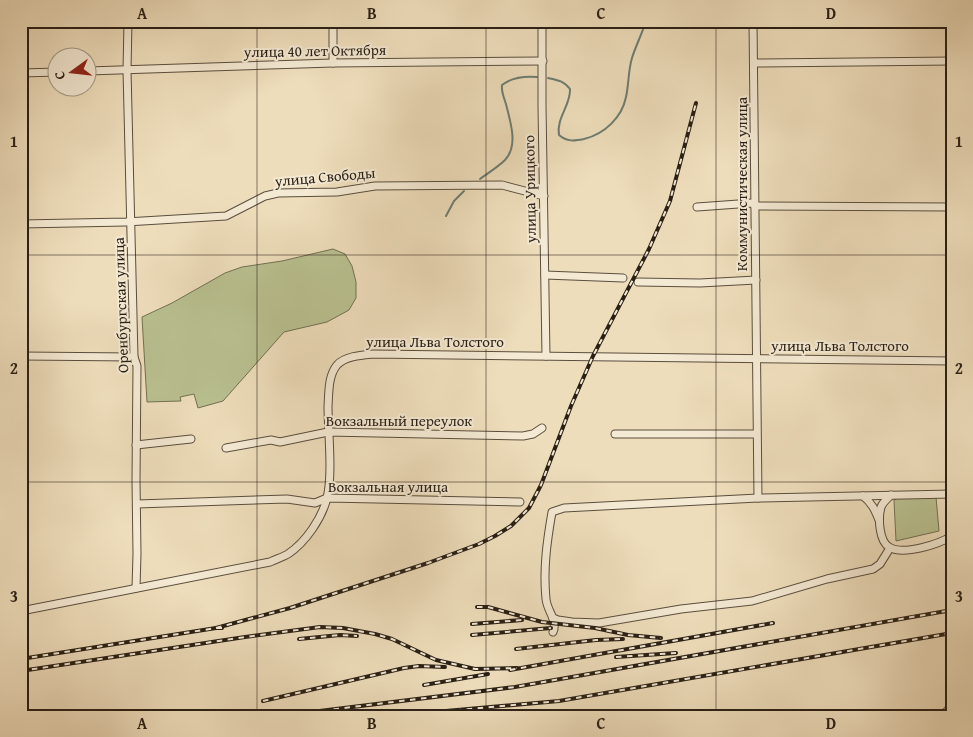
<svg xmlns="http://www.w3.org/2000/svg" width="973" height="737" viewBox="0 0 973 737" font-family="'Gentium Book Plus',serif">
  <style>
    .green { fill: #b9c090; stroke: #717052 }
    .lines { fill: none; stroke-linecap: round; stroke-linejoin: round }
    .stream { stroke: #6c7d74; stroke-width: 2 }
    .minor-casing { stroke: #5a4e3e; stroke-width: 9 }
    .minor { stroke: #f4e9d3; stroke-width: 7 }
    .rail-casing { stroke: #291f15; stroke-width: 4 }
    .rail { stroke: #f4e9d3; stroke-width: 2; stroke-dasharray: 5.5; stroke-linecap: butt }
    .grid { fill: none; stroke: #291f15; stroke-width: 1; stroke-opacity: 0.55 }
    .labels { text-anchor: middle; stroke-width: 4; stroke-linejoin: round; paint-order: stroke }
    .street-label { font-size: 15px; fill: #291f15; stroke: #f4e9d3 }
    .neatline { fill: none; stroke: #291f15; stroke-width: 2 }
    .grid-label { font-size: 16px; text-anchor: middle; font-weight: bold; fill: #291f15 }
  </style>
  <rect width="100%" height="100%" fill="#edb"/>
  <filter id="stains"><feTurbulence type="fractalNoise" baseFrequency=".004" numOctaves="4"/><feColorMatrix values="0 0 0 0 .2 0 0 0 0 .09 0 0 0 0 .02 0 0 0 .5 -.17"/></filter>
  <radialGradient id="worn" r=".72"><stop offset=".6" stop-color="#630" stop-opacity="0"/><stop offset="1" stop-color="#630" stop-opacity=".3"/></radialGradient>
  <g class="green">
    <path d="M333,249L345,254L352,266L356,282V298L349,310L327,322L284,332L223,401L198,408L194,394L180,397L181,401L147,402L142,317L172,303L225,273L242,267L282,261Z"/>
    <path d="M936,497L939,531L896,541L894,500L898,498Z"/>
  </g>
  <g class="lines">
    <g class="stream">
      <path d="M548,78C558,80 564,81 570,89C571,105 556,118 559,135C567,142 574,141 584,139C605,134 622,117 626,97C629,84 628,71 632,58C636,45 642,34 646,21"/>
      <path d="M480,179C488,173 498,167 505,160C518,146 511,124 507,108C505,99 501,93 502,85C511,78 525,76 537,77"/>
      <path d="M446,216L454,201L464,191"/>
    </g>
    <g class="minor-casing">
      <g id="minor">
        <path d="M128,21L127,70L134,357L137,366L136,480L137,554L136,588"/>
        <path d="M333,21V63"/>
        <path d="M542,21V106L546,356"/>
        <path d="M753,21L758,498"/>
        <path d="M755,63L952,61"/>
        <path d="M88,71L333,63L543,61"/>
        <path d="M21,73L58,72"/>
        <path d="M697,207L752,203L755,206L952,207"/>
        <path d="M21,224L126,222L226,216L265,196L278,193L337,192L375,186L502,185L544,196"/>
        <path d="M545,275L623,278"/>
        <path d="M638,282L700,283L756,280"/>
        <path d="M21,356L134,357"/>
        <path d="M615,434H756"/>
        <path d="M136,445L191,439"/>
        <path d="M226,448L271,440L280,442L328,432L523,436L533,434L542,428"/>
        <path d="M891,495C887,499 883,502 881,507C878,518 879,541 889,547C903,556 939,544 952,536"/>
        <path d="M863,496C872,503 875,510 879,520"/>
        <path d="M137,504L287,499L315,503L327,498L520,502"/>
        <path d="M21,611L270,562C276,559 283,557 288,554C306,542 322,518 327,498C333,474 328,432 328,406C329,392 328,376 337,365C345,356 362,355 373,354L952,361"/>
        <path d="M553,618L558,620L572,622L599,623L681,609L752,601L827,579L873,569L880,564L890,548"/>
        <path d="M553,632C558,620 547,611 546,599C543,569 547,541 552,512L564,508L758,498L952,494"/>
        <path d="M942,716L952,706"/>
      </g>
    </g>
    <use href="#minor" class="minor"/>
    <g class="rail-casing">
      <g id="rail">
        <path d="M477,607H488L542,622L595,628L628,635L661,638"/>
        <path d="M472,624L522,620"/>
        <path d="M216,628L290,608L428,563L479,544L495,536L511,526L529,508L541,485L571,406L593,356L649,249L670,201L696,103"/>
        <path d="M472,635L551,628"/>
        <path d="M299,639L340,635L357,636"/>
        <path d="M516,649L596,640L623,639"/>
        <path d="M616,657L676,653"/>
        <path d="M21,659L216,628H222"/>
        <path d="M510,670L773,623"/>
        <path d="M21,671L245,637L320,627L343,628L375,634L392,639L436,660L475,669L517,668"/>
        <path d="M424,685L488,674"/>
        <path d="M263,701L404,668L419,666L445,667"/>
        <path d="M279,716L515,687L952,610"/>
        <path d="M390,716L559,701L952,633"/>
      </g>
    </g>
    <use href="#rail" class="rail"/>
  </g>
  <path class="grid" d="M257,21V716M486,21V716M716,21V716M21,255H952M21,482H952"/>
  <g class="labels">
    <g class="street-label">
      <text transform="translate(315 51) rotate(-1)" y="5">улица 40 лет Октября</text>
      <text transform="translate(325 177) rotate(-5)" y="5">улица Свободы</text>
      <text transform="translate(742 184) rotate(-90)" y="5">Коммунистическая улица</text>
      <text transform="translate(530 189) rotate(-91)" y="5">улица Урицкого</text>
      <text transform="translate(121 305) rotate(-92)" y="5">Оренбургская улица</text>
      <text x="435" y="347">улица Льва Толстого</text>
      <text x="840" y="351">улица Льва Толстого</text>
      <text x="399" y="426">Вокзальный переулок</text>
      <text x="388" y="492">Вокзальная улица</text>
    </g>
  </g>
  <rect width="973" height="737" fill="none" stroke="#edb" stroke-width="55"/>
  <g transform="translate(72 72) rotate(255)"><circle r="24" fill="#f4e9d3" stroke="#a39887"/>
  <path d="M0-4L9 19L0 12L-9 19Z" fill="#8f2418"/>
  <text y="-8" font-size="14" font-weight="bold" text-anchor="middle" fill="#291f15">С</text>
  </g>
  <rect x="28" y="28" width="918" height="682" class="neatline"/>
  <g class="grid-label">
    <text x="142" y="19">A</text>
    <text x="372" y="19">B</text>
    <text x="601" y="19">C</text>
    <text x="831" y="19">D</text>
    <text x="14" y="147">1</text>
    <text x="959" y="147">1</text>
    <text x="14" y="374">2</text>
    <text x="959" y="374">2</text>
    <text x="14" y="602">3</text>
    <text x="959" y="602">3</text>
    <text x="142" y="729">A</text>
    <text x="372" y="729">B</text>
    <text x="601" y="729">C</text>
    <text x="831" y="729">D</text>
  </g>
  <rect width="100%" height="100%" filter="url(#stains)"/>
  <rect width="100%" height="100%" fill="url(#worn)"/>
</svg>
